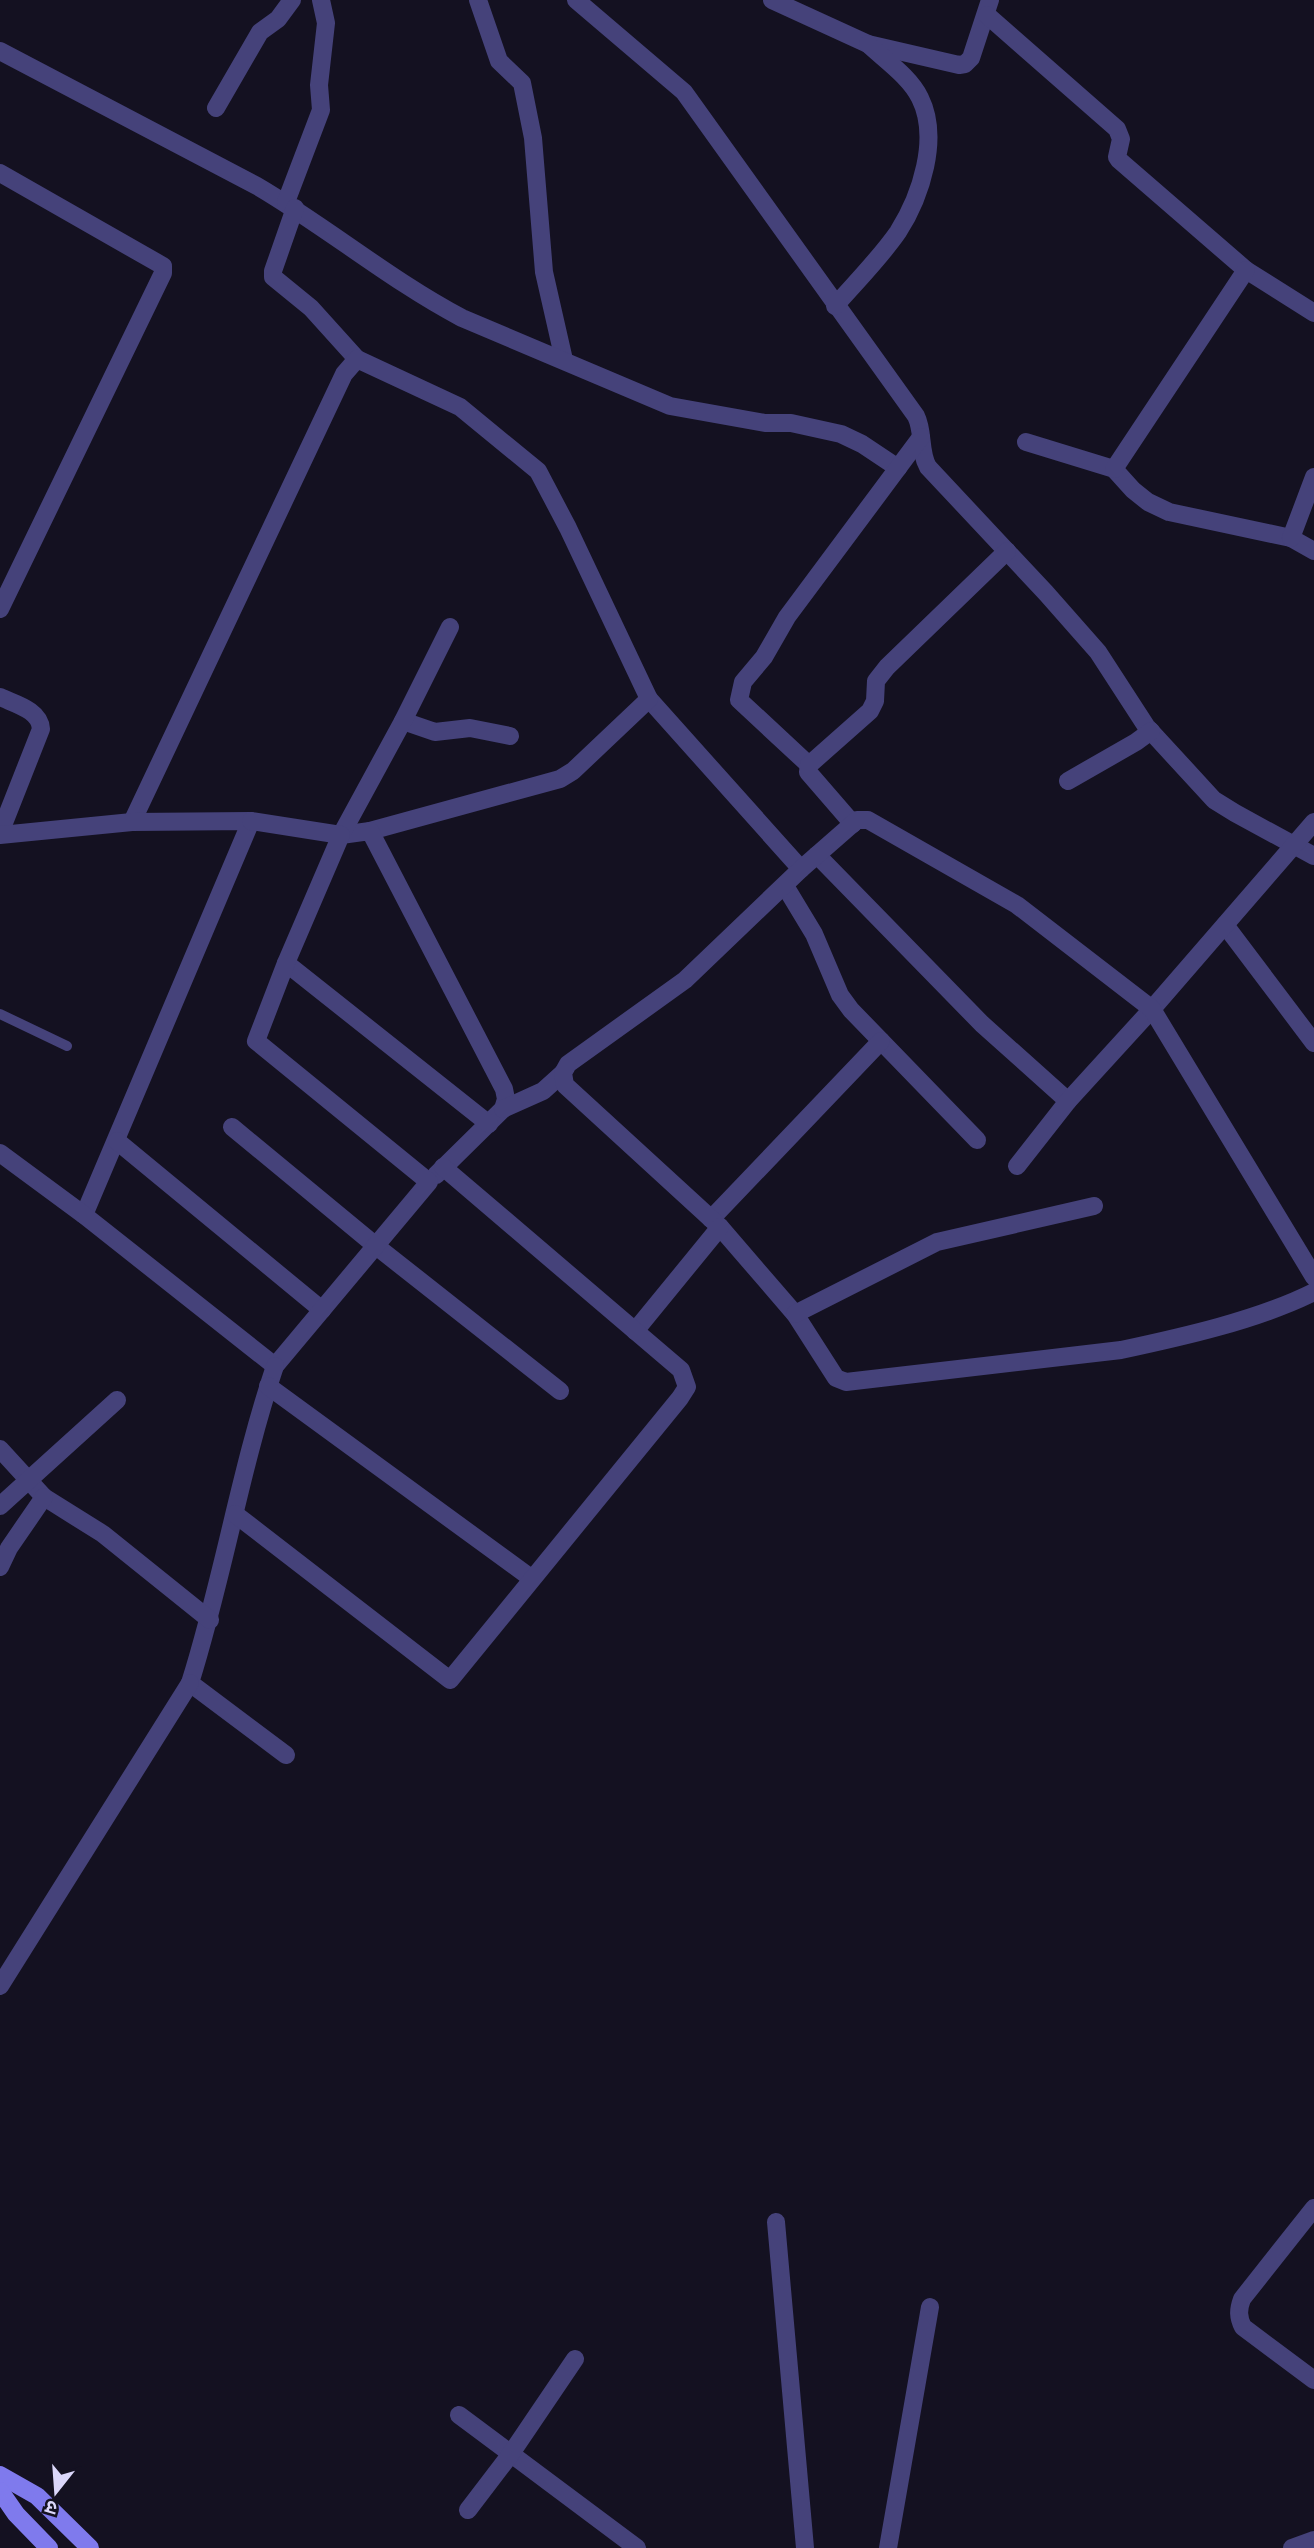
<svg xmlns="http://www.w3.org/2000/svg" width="1314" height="2548" viewBox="0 0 1314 2548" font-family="'Public Sans','Noto Sans Devanagari',sans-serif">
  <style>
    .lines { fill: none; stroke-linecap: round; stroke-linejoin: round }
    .lane { stroke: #45427a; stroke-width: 10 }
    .street { stroke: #45427a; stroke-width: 18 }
    .secondary { stroke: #7f7aed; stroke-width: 18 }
  </style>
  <rect width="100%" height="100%" fill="#141121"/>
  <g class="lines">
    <path class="lane" d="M0,1014L67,1046"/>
    <g class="street">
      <path d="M478,0L499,61L522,83L533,138L544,272L564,360"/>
      <path d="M576,0L684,92L916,416C924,432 919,451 928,467L1046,593L1098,652L1146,726L1214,800L1235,813L1314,856"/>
      <path d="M772,0L868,44L959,65L965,64L971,58L990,0"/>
      <path d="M987,15L1117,129L1121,139L1117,157L1119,160L1246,270L1314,313"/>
      <path d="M0,51L257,186C327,227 390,280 462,318L670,406L765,423H791L841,434L862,444L898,468"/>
      <path d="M216,108L260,32L278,19L292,0"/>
      <path d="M0,173L163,266V273L0,609"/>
      <path d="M286,202L321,110L319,85L326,23L321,0"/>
      <path d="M295,208L273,271V277L311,308L357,359"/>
      <path d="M835,306C856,282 880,258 898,232C921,196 940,138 920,98C910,77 885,60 868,44"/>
      <path d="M1026,442L1114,469L1133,490L1148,502L1169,512L1291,538L1314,551"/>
      <path d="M1114,469L1246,270"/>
      <path d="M1291,538L1314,477"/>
      <path d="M0,697C15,704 40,710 41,729L0,833"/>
      <path d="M649,699L801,869"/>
      <path d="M403,721L435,732L470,728L510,736"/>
      <path d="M809,765L739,700L743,682L764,657L787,617L921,437"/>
      <path d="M1068,781L1136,742L1151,731"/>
      <path d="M132,822L344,374L357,359L460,407L538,471L568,528L649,699L573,771L560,779L370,831"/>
      <path d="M853,824L808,772L809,765L870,711L875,701L876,681L887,667L1007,551"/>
      <path d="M0,835L132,822L251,821L84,1215"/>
      <path d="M341,835L370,831L504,1089L506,1099L503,1109L436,1175"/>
      <path d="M341,835L403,721L450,627"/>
      <path d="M817,855L982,1024L1068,1101"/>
      <path d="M785,886L814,934L840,995L851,1010L977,1140"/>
      <path d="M1225,925L1314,1043"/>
      <path d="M286,963L489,1124"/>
      <path d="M503,1109L543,1091L563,1073"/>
      <path d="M232,1127L376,1246L560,1391"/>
      <path d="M117,1141L322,1310"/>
      <path d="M0,1153L84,1215L275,1366L429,1182L256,1041L286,963L341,835L251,821"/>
      <path d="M1017,1166L1068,1101L1152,1009L1314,822"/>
      <path d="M711,1219L881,1041"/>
      <path d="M1314,1277L1152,1009L1017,905L868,820H857L801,869L685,980L568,1064L563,1073L565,1085L720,1227L795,1314L836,1378L846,1382L1121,1350C1182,1337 1258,1320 1314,1292"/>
      <path d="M795,1314L937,1242L1094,1206"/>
      <path d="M635,1331L720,1227"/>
      <path d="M275,1366C240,1470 223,1579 190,1683L286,1755"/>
      <path d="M268,1386L531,1578"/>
      <path d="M0,1449L44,1497L103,1534L210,1620"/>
      <path d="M0,1506L117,1400"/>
      <path d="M235,1514L450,1680L680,1398L687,1387L681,1370L443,1167"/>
      <path d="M0,1567L9,1548L44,1497"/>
      <path d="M0,1986L190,1683"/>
      <path d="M1314,2208L1242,2299C1238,2310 1238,2317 1243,2327L1314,2380"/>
      <path d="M776,2222L805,2548"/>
      <path d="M459,2415L637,2548"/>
      <path d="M468,2510L510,2455L575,2359"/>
      <path d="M888,2548L930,2307"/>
      <path d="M1292,2548L1314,2540"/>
    </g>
    <g class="secondary">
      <path d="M0,2475L37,2496L90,2548"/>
      <path d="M0,2491L16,2514L49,2548"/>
    </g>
  </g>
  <g transform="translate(56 2492) rotate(197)" stroke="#141121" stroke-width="5" paint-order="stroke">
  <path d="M0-5L12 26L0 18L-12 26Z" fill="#dbd7fa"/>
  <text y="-10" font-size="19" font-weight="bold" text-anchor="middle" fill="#dbd7fa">उ</text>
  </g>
</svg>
